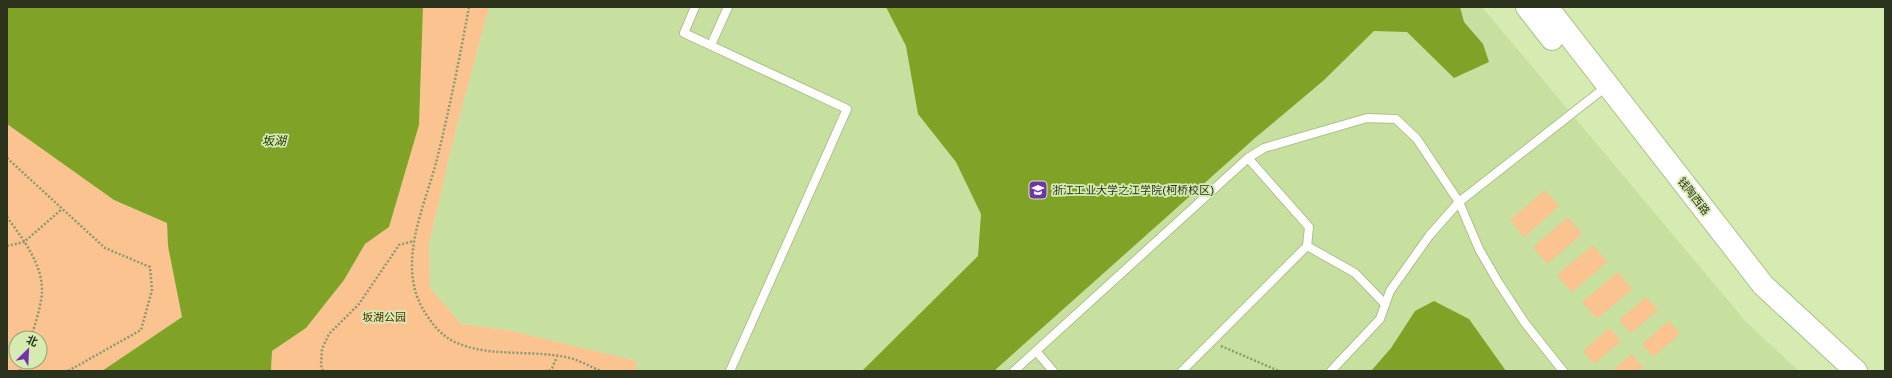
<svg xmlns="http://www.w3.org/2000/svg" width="1892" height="378" viewBox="0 0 1892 378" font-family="'Golos Text','Noto Sans SC',sans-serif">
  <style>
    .built { fill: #c8e09f }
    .green { fill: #fac38f; fill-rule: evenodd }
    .water { fill: #7fa227 }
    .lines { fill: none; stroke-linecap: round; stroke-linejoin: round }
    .lane-casing { stroke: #acc189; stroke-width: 10 }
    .secondary-casing { stroke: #acc189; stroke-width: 24 }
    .path { stroke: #8a9a70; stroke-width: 2.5; stroke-dasharray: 2 2; stroke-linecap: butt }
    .lane { stroke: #fff; stroke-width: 8 }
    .secondary { stroke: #fff; stroke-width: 22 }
    .labels { text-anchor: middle; stroke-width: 3.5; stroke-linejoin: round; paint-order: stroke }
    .poi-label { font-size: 11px; fill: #2b331d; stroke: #d6ebb2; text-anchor: start }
    .street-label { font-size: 11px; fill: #2b331d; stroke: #d6ebb2 }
    .park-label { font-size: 11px; fill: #502d04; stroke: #d6ebb2 }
    .water-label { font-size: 12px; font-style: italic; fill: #243201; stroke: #d6ebb2 }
  </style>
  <rect width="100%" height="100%" fill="#d6ebb2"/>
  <path class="built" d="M489,7H1482L1747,323L1799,371H636V361L512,331L461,324L430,288L429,243L454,137Z"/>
  <g class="green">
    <path d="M423,7H489L454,137L429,243L430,288L461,324L512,331L636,361V371L271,370L272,351L306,328L344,280L365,244L389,227L419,125Z"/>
    <path d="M7,124L114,200L167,223L168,246L182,317L102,371H7ZM16,338H40V362H16Z"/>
    <path d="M1545,190L1559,206L1524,237L1510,220Z"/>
    <path d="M1568,217L1582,234L1547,264L1533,247Z"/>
    <path d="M1593,245L1607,262L1572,292L1557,275Z"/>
    <path d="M1618,272L1632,289L1597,319L1582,302Z"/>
    <path d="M1646,297L1658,310L1631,333L1619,320Z"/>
    <path d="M1669,321L1680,334L1653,357L1642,344Z"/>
    <path d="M1609,328L1621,341L1594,364L1583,351Z"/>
    <path d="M1632,354L1643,367L1638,371H1612Z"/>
  </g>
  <g class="water">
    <path d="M7,7H423L419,125L389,227L365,244L344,280L306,328L272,351L271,370L273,371H102L182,317L168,246L167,223L114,200L7,124Z"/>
    <path d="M886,7H1460L1464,22L1483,44L1489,62L1454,78L1407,32L1374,31L1323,81L1255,138L994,371H862L978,256L981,214L956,162L918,114L906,46Z"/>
    <path d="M1434,301L1469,319L1506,371H1371L1391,348L1415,311Z"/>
  </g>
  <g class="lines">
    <g class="lane-casing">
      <g id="lane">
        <path d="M695,7L684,33L847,109L730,371"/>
        <path d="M711,45L728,7"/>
        <path d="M1248,158L1309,227L1307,246"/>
        <path d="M1036,351L1053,371"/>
        <path d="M1014,371L1248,158L1264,148L1367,118L1396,119L1417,139L1459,202L1479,249L1498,282L1525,323L1563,371"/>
        <path d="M1182,371L1307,246L1355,273L1385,304"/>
        <path d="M1331,371L1380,319L1390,291L1429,236L1459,202L1607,86"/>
      </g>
    </g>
    <g class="secondary-casing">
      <g id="secondary">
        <path d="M1527,7L1552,39"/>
        <path d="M1547,7L1763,285L1856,371"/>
      </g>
    </g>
    <g class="path">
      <path d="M469,7C460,56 450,106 438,155C426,206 392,267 428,317C435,328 445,338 457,343C493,358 533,349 570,358C581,361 591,367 601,371"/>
      <path d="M7,158L105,248L150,267L152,290L141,330L68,371"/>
      <path d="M7,217C22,238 43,264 42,292C41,307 35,324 31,338"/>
      <path d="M7,246L24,242L62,209"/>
      <path d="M1221,346L1279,371"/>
      <path d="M20,371L24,362"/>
      <path d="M323,371L321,365L322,349L329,334L359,304L399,245L414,241"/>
      <path d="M549,371L552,368L557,357"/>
    </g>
    <use href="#lane" class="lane"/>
    <use href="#secondary" class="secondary"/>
  </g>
  <defs>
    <g id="university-square" transform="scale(1)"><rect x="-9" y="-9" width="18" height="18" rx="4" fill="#7133a9" stroke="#d6ebb2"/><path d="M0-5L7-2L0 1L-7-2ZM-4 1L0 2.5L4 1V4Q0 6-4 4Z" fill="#fff"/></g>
  </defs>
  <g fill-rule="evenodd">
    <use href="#university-square" x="1038" y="190"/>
  </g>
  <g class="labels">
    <g class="poi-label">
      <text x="1052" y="194">浙江工业大学之江学院(柯桥校区)</text>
    </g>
    <g class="street-label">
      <text transform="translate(1694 196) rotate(52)" y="4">钱陶西路</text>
    </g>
    <g class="park-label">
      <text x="384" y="321">坂湖公园</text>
    </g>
    <g class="water-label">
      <text x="274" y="145">坂湖</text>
    </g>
  </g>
  <rect width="1892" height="378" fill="none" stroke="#2b331d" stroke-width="16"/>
  <g transform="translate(28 350) rotate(24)"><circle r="19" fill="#d6ebb2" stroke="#92a176"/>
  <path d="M0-3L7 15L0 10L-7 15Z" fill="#7133a9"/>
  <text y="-6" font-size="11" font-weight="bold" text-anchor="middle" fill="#2b331d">北</text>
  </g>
</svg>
